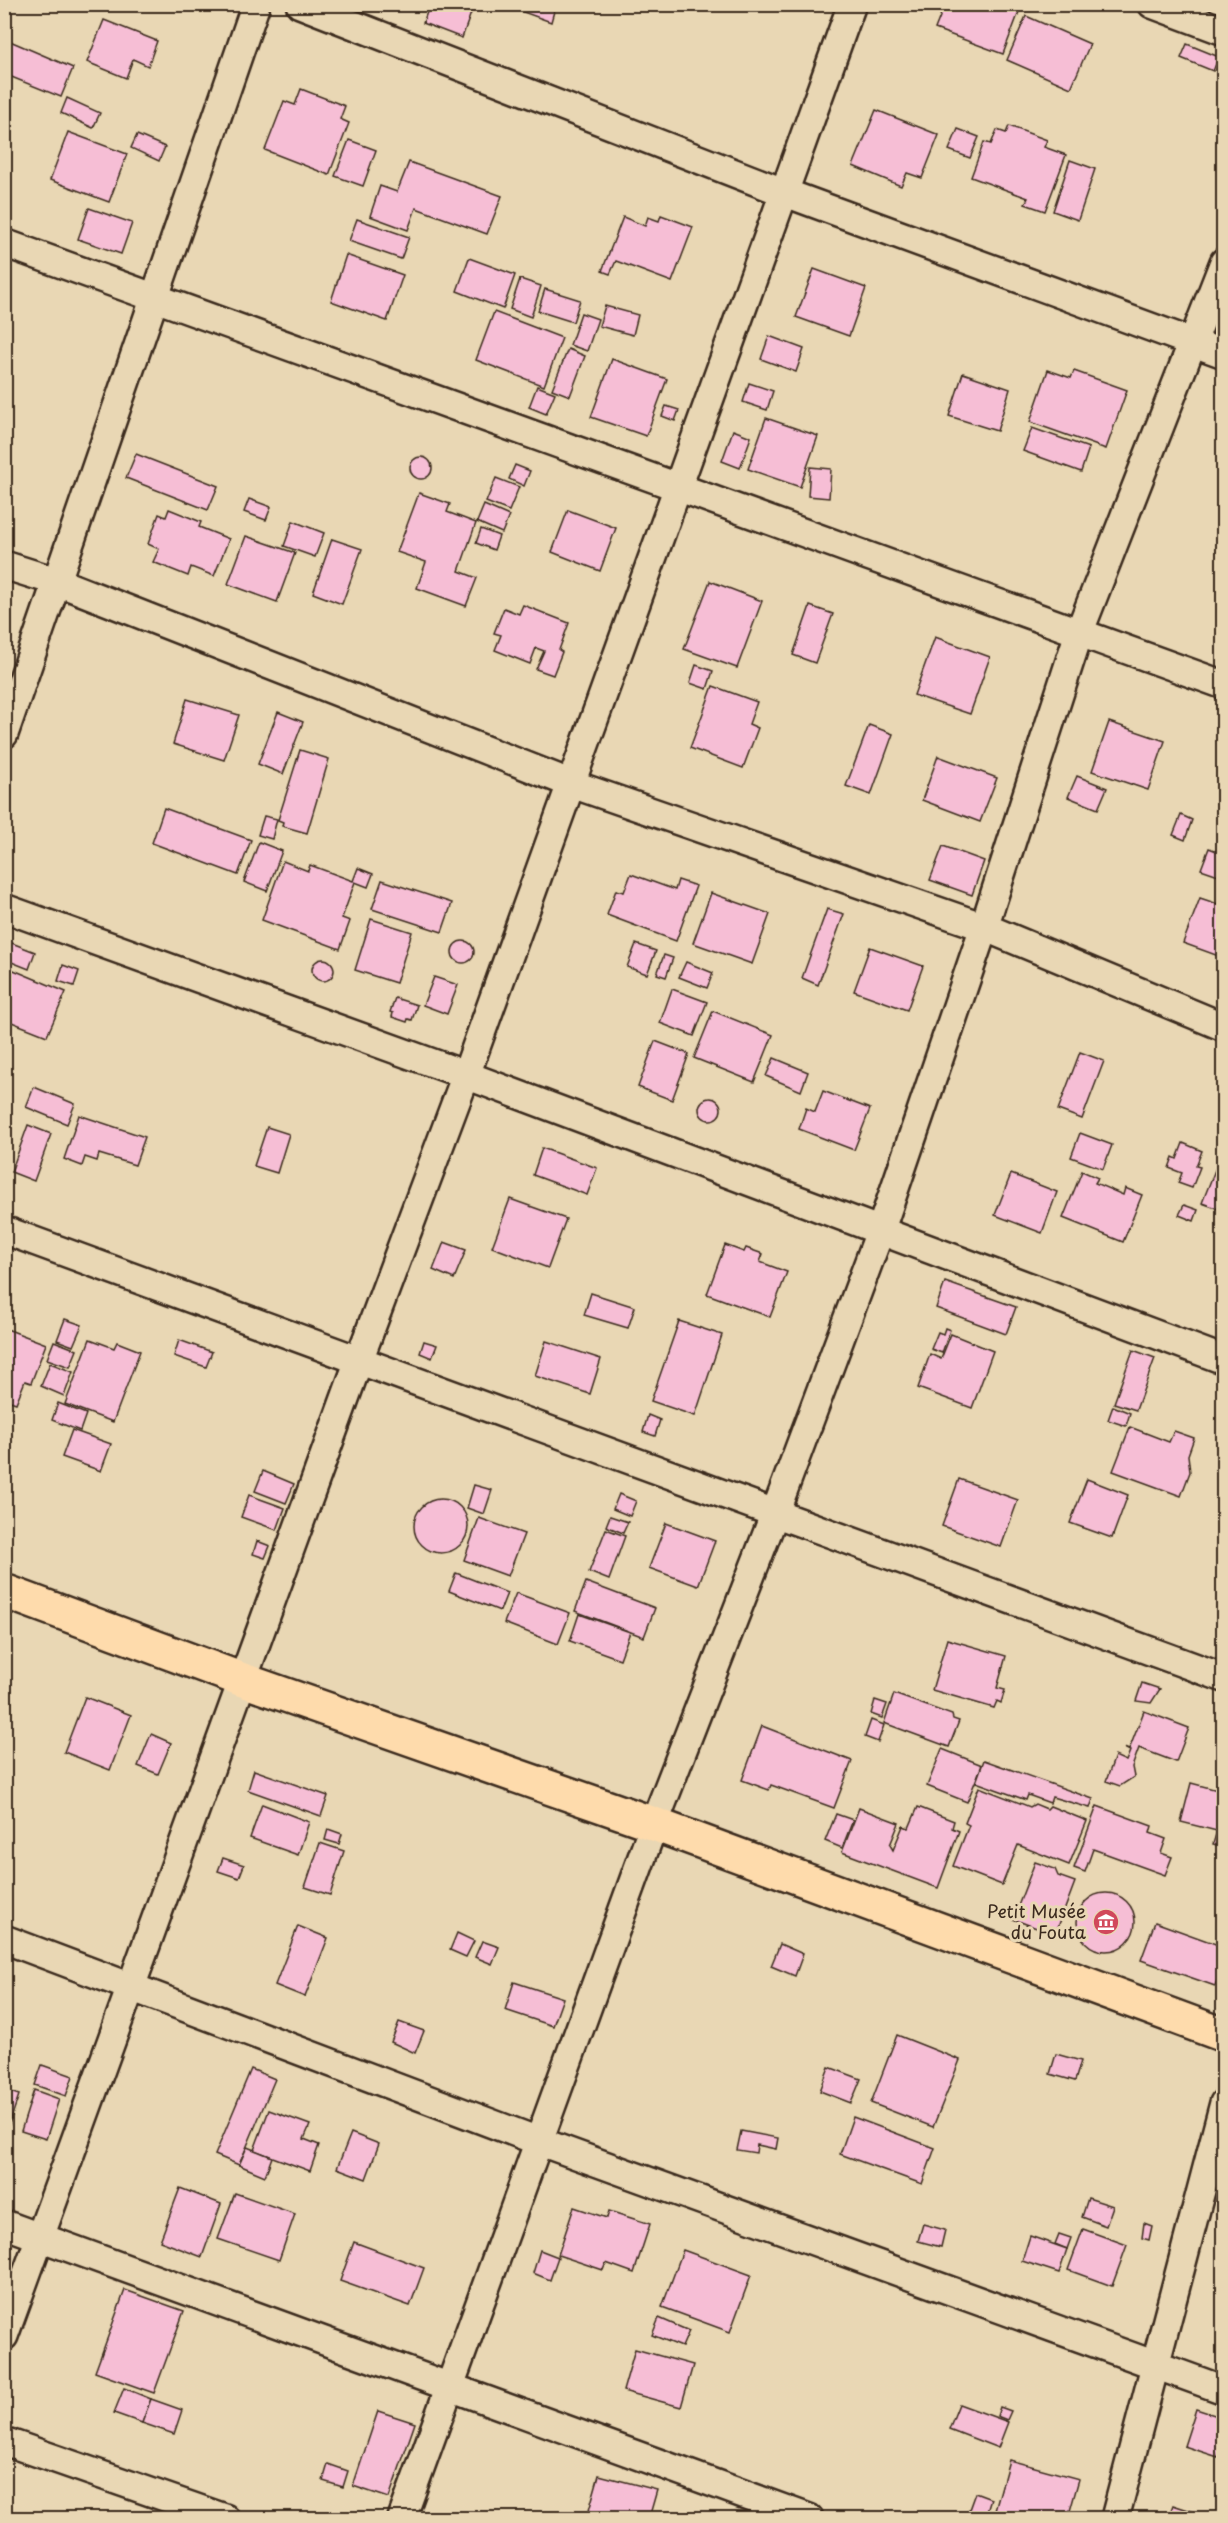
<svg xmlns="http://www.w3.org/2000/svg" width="1228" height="2523" viewBox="0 0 1228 2523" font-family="'Playpen Sans',sans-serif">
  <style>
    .building { fill: #f6bed5; stroke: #3b2a1e; stroke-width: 1.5 }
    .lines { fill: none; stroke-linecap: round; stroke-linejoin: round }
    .minor-casing { stroke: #3b2a1e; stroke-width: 32 }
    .trunk-casing { stroke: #3b2a1e; stroke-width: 38 }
    .minor { stroke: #e9d7b4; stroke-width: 27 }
    .trunk { stroke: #fedbac; stroke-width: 33 }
    .labels { text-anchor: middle; stroke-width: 6; stroke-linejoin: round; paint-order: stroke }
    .poi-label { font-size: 18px; fill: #3b2a1e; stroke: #e9d7b4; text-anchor: end }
  </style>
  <rect width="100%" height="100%" fill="#e9d7b4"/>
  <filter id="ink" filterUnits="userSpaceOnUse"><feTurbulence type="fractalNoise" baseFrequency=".0167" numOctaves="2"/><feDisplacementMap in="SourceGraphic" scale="12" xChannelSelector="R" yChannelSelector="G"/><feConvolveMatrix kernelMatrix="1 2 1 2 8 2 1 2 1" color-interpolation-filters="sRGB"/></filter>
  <g filter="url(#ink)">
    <g class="building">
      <path d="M430,4H449L471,13L462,38L423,23Z"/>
      <path d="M501,4H556L551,22Z"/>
      <path d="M945,4H1022L1003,54L935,29Z"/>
      <path d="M1026,16L1090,44L1071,88L1007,60Z"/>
      <path d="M104,20L157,41L148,66L133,59L126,78L87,62Z"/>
      <path d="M10,41L73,68L61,97L4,74V54Z"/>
      <path d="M1187,44L1219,57L1213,71L1181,58Z"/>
      <path d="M301,89L345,106L340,119L349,123L329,175L265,150L284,101L295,105Z"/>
      <path d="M67,98L100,113L93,128L61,113Z"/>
      <path d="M876,110L939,135L922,178L907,173L901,186L853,166Z"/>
      <path d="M1009,126L1047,140L1044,147L1066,155L1045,211L1025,204L1028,198L971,177L984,142L991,144L997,130L1006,133Z"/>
      <path d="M958,129L979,137L970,158L949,150Z"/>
      <path d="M68,132L127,154L109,202L50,180Z"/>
      <path d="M137,135L165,147L159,161L131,148Z"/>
      <path d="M349,140L376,150L363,186L335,176Z"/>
      <path d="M1070,160L1095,169L1078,220L1053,211Z"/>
      <path d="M409,162L502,196L487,234L416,208L408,230L370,216L380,186L397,192Z"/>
      <path d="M89,208L132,223L121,254L78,239Z"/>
      <path d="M661,215L693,227L672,282L616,261L610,274L602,271L623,217L645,226L648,217L659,221Z"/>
      <path d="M357,219L409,237L401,259L349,241Z"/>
      <path d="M346,255L403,275L387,321L331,301Z"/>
      <path d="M469,258L515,275L503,309L457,291Z"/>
      <path d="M814,269L866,288L849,336L796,317Z"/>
      <path d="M520,279L541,286L531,317L510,309Z"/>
      <path d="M545,289L580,300L573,322L538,311Z"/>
      <path d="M605,306L638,315L633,335L599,326Z"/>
      <path d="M494,312L562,338L544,386L476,360Z"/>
      <path d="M581,313L598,319L587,351L570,345Z"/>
      <path d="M769,336L804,349L796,372L761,359Z"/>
      <path d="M568,349L585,356L570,396L552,389Z"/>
      <path d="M612,359L667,379L646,436L591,417Z"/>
      <path d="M1048,370L1071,378L1074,371L1127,390L1106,449L1030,422Z"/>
      <path d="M963,373L1010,389L997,431L949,416Z"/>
      <path d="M749,383L773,391L767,410L743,402Z"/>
      <path d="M537,386L555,393L546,414L529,407Z"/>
      <path d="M666,406L679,410L675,421L662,416Z"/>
      <path d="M766,418L818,436L800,487L748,469Z"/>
      <path d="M1032,428L1089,448L1081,472L1023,451Z"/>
      <path d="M733,430L751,437L740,468L722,461Z"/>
      <path d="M136,454L218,486L208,510L126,478Z"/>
      <circle cx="421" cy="468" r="11"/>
      <path d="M515,465L530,471L524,486L509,479Z"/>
      <path d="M810,467L831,469L829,498L808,496Z"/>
      <path d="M496,478L519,487L509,511L486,502Z"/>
      <path d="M419,493L450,504L447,512L476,523L459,571L477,578L466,606L417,588L426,562L397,552Z"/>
      <path d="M249,499L271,507L266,520L244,512Z"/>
      <path d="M484,505L509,516L502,533L477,522Z"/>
      <path d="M169,509L201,522L199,527L229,539L214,576L191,567L188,576L153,562L159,549L148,544L159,514L166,517Z"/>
      <path d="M568,510L616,528L600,571L552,552Z"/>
      <path d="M293,521L324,533L315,557L284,546Z"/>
      <path d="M481,529L499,536L494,550L476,543Z"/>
      <path d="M246,536L295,553L277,602L228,584Z"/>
      <path d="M332,539L362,549L342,604L313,593Z"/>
      <path d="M710,581L762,601L737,668L684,649Z"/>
      <path d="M523,605L569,623L559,650L562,652L553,675L536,669L544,651L536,648L530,664L495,650L501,635L494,633L504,608L519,614Z"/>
      <path d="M810,606L833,614L815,663L793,655Z"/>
      <path d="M935,637L990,657L970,714L914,695Z"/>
      <path d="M696,665L713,671L707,689L690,683Z"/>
      <path d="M713,686L757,702L749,724L758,728L743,768L690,748Z"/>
      <path d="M187,699L239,715L224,760L173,744Z"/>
      <path d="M278,712L303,722L283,774L258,764Z"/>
      <path d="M1109,722L1165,741L1148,790L1092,771Z"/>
      <path d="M869,725L893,734L871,795L846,786Z"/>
      <path d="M300,750L329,759L307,833L282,826L283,822L278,820Z"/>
      <path d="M938,756L997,778L980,822L922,800Z"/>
      <path d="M1077,776L1107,788L1098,809L1068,797Z"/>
      <path d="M164,808L251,840L238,875L152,843Z"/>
      <path d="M1181,815L1192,820L1185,840L1173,835Z"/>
      <path d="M264,816L277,819L272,839L258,835Z"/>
      <path d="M259,842L282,851L267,891L244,882Z"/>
      <path d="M943,846L984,861L972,895L930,880Z"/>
      <path d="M1209,848L1224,854V877L1201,869Z"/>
      <path d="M283,861L308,871L310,865L353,881L358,868L373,874L368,887L355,882L342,918L350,921L340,949L262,920Z"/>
      <path d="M631,874L675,890L678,880L696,886L676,941L607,915L616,890L624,892Z"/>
      <path d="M382,880L452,903L442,932L372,909Z"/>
      <path d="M711,893L770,914L752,964L693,943Z"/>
      <path d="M1200,898L1224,906V958L1183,943Z"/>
      <path d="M827,909L844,914L818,985L802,978Z"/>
      <path d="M371,919L412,932L396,983L355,970Z"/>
      <path d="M4,940L35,952L29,969L4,959Z"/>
      <circle cx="463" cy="952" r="11"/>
      <path d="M636,944L656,951L647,974L627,967Z"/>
      <path d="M870,947L923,966L907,1010L854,991Z"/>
      <path d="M664,955L673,958L666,977L657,974Z"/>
      <circle cx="323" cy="970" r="11"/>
      <path d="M686,962L713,973L707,988L679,977Z"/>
      <path d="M63,965L79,971L74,986L58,981Z"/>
      <path d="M4,966L66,992L47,1036L4,1019Z"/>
      <path d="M434,977L458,985L447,1014L423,1005Z"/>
      <path d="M672,989L707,1002L694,1036L660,1023Z"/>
      <path d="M395,998L417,1005L412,1020L408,1019L407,1022L392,1017L393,1013L390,1012Z"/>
      <path d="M713,1011L773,1035L754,1082L694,1058Z"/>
      <path d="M655,1041L689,1054L672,1100L638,1087Z"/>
      <path d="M1080,1052L1104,1061L1082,1119L1058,1110Z"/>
      <path d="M774,1058L808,1072L801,1091L766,1076Z"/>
      <path d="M34,1087L75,1104L67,1124L26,1107Z"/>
      <path d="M823,1091L870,1109L854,1150L799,1129L806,1108L815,1112Z"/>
      <circle cx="710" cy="1109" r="11"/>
      <path d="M79,1115L145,1137L135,1165L99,1154L97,1161L85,1157L82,1166L64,1159Z"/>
      <path d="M28,1125L51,1134L34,1181L11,1172Z"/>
      <path d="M267,1127L289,1134L277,1173L254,1166Z"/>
      <path d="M1080,1133L1112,1145L1103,1169L1071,1157Z"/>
      <path d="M1183,1143L1202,1151L1196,1166L1200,1167L1192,1188L1178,1183L1182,1173L1169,1168L1173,1157L1177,1159Z"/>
      <path d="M1224,1147V1211L1202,1203Z"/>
      <path d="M542,1148L597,1168L587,1195L533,1175Z"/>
      <path d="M1082,1171L1098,1178L1095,1183L1123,1195L1125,1188L1142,1195L1123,1242L1063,1218Z"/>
      <path d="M1011,1174L1057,1192L1042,1233L995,1215Z"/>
      <path d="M510,1199L566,1219L548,1268L492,1247Z"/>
      <path d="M1184,1205L1198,1210L1194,1221L1179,1215Z"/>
      <path d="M444,1242L466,1250L454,1279L433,1270Z"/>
      <path d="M725,1245L744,1252L746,1248L763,1254L760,1262L787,1272L770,1317L707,1294Z"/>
      <path d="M945,1282L1016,1307L1006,1334L936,1308Z"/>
      <path d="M591,1293L635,1307L628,1328L584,1315Z"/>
      <path d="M65,1319L82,1325L73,1346L57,1340Z"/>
      <path d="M679,1321L722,1335L695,1416L651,1401Z"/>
      <path d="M4,1328L46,1344L31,1383L25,1381L16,1403L4,1399Z"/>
      <path d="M945,1328L950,1330L942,1353L931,1349L938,1332L943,1334Z"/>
      <path d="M951,1334L993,1351L972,1408L918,1388L930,1354L941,1359Z"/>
      <path d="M90,1339L114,1348L117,1342L140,1351L113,1422L65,1404Z"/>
      <path d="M179,1340L212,1352L206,1367L174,1356Z"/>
      <path d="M54,1341L77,1350L70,1367L47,1359Z"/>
      <path d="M424,1341L437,1345L432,1358L420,1353Z"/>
      <path d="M546,1341L601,1359L590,1394L535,1376Z"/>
      <path d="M1133,1350L1155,1358L1136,1410L1114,1403Z"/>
      <path d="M50,1363L73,1372L64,1396L41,1386Z"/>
      <path d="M58,1403L86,1414L80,1431L52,1420Z"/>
      <path d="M1113,1406L1130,1413L1126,1426L1108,1420Z"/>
      <path d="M648,1415L660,1420L655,1436L643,1432Z"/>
      <path d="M1130,1427L1169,1442L1174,1431L1194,1438L1188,1455L1190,1472L1181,1496L1113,1471Z"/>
      <path d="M72,1430L111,1444L101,1471L62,1457Z"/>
      <path d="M263,1471L294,1484L286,1503L255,1491Z"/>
      <path d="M959,1479L1018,1500L1001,1547L942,1526Z"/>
      <path d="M1087,1479L1128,1495L1112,1538L1070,1523Z"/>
      <path d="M474,1485L492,1490L484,1514L467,1508Z"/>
      <path d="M619,1494L636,1501L630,1516L613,1509Z"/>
      <path d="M249,1495L285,1508L277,1530L241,1517Z"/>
      <circle cx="441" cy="1526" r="27"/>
      <path d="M610,1516L628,1522L623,1533L606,1526Z"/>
      <path d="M479,1518L524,1534L508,1576L464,1560Z"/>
      <path d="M666,1523L715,1541L698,1586L649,1568Z"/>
      <path d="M606,1529L625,1536L609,1580L589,1572Z"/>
      <path d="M257,1541L270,1546L265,1558L253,1554Z"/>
      <path d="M456,1573L507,1593L500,1611L449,1591Z"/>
      <path d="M586,1582L655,1608L644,1637L575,1611Z"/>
      <path d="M516,1593L570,1613L558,1644L504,1623Z"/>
      <path d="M579,1614L630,1632L620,1659L570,1641Z"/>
      <path d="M947,1639L1006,1656L997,1688L1005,1690L1001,1703L997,1701L994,1708L932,1690Z"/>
      <path d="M1142,1683L1160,1689L1151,1703L1136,1701Z"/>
      <path d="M894,1694L952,1715L953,1719L959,1721L949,1747L884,1723Z"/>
      <path d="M85,1697L131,1715L110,1770L64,1752Z"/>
      <path d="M875,1700L887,1704L882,1718L871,1714Z"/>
      <path d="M1144,1711L1189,1728L1176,1762L1139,1748L1132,1767L1134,1777L1120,1786L1106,1781L1115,1756L1126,1761L1130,1751L1124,1748L1129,1750Z"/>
      <path d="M871,1720L884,1725L878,1742L865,1737Z"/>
      <path d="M762,1726L852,1761L834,1808L771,1785L769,1790L742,1780Z"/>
      <path d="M151,1734L171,1743L158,1774L138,1766Z"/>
      <path d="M942,1749L982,1765L967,1802L927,1786Z"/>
      <path d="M984,1760L1093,1799L1090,1808L1052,1797L1050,1803L1028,1795L1026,1800L976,1782Z"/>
      <path d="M254,1770L328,1796L321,1816L248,1790Z"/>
      <path d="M1191,1783L1221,1791L1224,1786V1847L1213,1844L1217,1831L1181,1822Z"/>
      <path d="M979,1787L1030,1807L1035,1804L1047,1809L1050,1806L1087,1821L1069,1865L1018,1845L1002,1885L953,1866L969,1825L965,1823Z"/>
      <path d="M262,1804L309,1822L298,1855L250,1838Z"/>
      <path d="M1097,1806L1152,1826L1150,1833L1166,1839L1161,1853L1172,1857L1165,1875L1093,1849L1085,1872L1074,1868Z"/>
      <path d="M918,1807L954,1821L952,1828L959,1831L938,1888L842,1852L859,1808L899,1823L890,1845L893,1850L903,1826L909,1828Z"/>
      <path d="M836,1814L853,1820L842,1848L825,1841Z"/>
      <path d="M328,1829L342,1834L339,1844L325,1840Z"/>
      <path d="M320,1843L344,1851L330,1895L305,1887Z"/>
      <path d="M223,1858L244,1865L239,1878L218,1871Z"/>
      <path d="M1035,1862L1055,1869L1058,1876L1075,1882L1055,1935L1013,1919Z"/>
      <circle cx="1106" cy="1922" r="29"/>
      <path d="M1155,1922L1224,1947V1962L1215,1986L1141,1960Z"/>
      <path d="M298,1926L328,1938L305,1997L275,1985Z"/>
      <path d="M457,1933L474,1941L466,1957L450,1950Z"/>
      <path d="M482,1941L499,1947L492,1964L475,1957Z"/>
      <path d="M780,1944L803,1954L795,1976L771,1966Z"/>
      <path d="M514,1982L563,1998L553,2026L505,2010Z"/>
      <path d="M399,2022L424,2031L415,2053L391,2042Z"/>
      <path d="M897,2035L960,2060L933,2127L871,2103Z"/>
      <path d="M1056,2054L1081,2061L1075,2081L1050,2074Z"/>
      <path d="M42,2065L73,2076L66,2096L35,2085Z"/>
      <path d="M829,2067L861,2079L851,2103L820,2091Z"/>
      <path d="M251,2069L275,2079L239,2165L215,2155Z"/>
      <path d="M4,2090L19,2095L4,2139Z"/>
      <path d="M34,2090L59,2099L46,2139L21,2131Z"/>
      <path d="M269,2110L310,2125L304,2139L319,2145L310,2171L254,2150Z"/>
      <path d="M853,2117L935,2148L922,2184L840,2154Z"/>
      <path d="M741,2131L778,2138L776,2149L757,2145L756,2153L737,2150Z"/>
      <path d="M351,2133L379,2144L366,2179L337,2168Z"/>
      <path d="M247,2147L272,2157L265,2176L239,2165Z"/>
      <path d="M180,2188L221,2204L202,2257L160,2241Z"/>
      <path d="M235,2193L295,2214L279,2260L218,2239Z"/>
      <path d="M1088,2198L1113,2206L1106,2226L1082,2217Z"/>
      <path d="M574,2207L607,2218L609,2211L650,2224L634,2273L606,2263L603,2270L558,2255Z"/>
      <path d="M1144,2223L1152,2226L1149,2240L1142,2238Z"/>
      <path d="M923,2224L945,2230L941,2247L918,2241Z"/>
      <path d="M1083,2229L1127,2245L1112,2286L1068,2270Z"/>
      <path d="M1059,2234L1071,2238L1067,2249L1055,2244Z"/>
      <path d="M1030,2236L1067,2249L1059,2273L1022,2261Z"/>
      <path d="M354,2242L424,2268L410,2306L340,2281Z"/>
      <path d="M540,2250L558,2257L550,2280L533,2273Z"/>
      <path d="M683,2250L751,2275L730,2332L662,2307Z"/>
      <path d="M125,2290L184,2311L154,2393L95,2372Z"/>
      <path d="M659,2318L689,2331L682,2347L652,2335Z"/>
      <path d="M635,2349L693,2365L681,2407L623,2391Z"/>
      <path d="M124,2388L151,2399L142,2423L114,2413Z"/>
      <path d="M151,2399L182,2410L174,2434L142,2423Z"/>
      <path d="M959,2404L1008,2422L998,2448L949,2429Z"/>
      <path d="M1000,2407L1011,2411L1007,2420L997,2416Z"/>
      <path d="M1196,2409L1224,2418V2439L1218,2457L1184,2446Z"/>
      <path d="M378,2411L415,2423L389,2498L353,2486Z"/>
      <path d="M1009,2460L1079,2479L1068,2518H993Z"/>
      <path d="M328,2464L348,2471L343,2487L323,2481Z"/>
      <path d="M599,2475L657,2490L649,2518H606L588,2514Z"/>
      <path d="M975,2493L991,2499L985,2518L967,2515Z"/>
      <path d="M1173,2505L1213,2518H1168Z"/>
    </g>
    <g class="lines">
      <g class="minor-casing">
        <g id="minor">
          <path d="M300,4L783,192L1224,354"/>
          <path d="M1152,4L1224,31"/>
          <path d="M4,243L1224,685"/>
          <path d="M4,565L58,582L572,784L984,927L1224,1027"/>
          <path d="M4,734L256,4"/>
          <path d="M4,908L466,1075L1224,1360"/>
          <path d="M4,1230L1224,1678"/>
          <path d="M4,1939L538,2141L1224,2390"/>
          <path d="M4,2224L809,2518"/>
          <path d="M4,2336L359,1360L466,1075L852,4"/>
          <path d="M4,2441L225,2518"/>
          <path d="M402,2518L654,1824L775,1513L881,1229L984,927L1079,633L1224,262"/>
          <path d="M1115,2518L1224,2103"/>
        </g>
      </g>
      <g class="trunk-casing">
        <path id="trunk" d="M4,1591L243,1680L654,1824L1224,2035"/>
      </g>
      <use href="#minor" class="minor"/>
      <use href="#trunk" class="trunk"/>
    </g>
  </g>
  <defs>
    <g id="museum-disc" transform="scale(1.35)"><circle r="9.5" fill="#d1495b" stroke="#e9d7b4"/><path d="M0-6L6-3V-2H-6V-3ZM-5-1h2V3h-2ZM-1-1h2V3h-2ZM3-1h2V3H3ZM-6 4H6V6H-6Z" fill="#fff"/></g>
  </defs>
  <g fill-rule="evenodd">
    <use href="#museum-disc" x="1106" y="1922"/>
  </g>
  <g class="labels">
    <g class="poi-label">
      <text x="1086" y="1918">Petit Musée<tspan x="1086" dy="21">du Fouta</tspan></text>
    </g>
  </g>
  <rect width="1228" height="2523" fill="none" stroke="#e9d7b4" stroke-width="24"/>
  <rect x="12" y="12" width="1204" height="2499" fill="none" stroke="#3b2a1e" stroke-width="2" filter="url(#ink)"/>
</svg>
